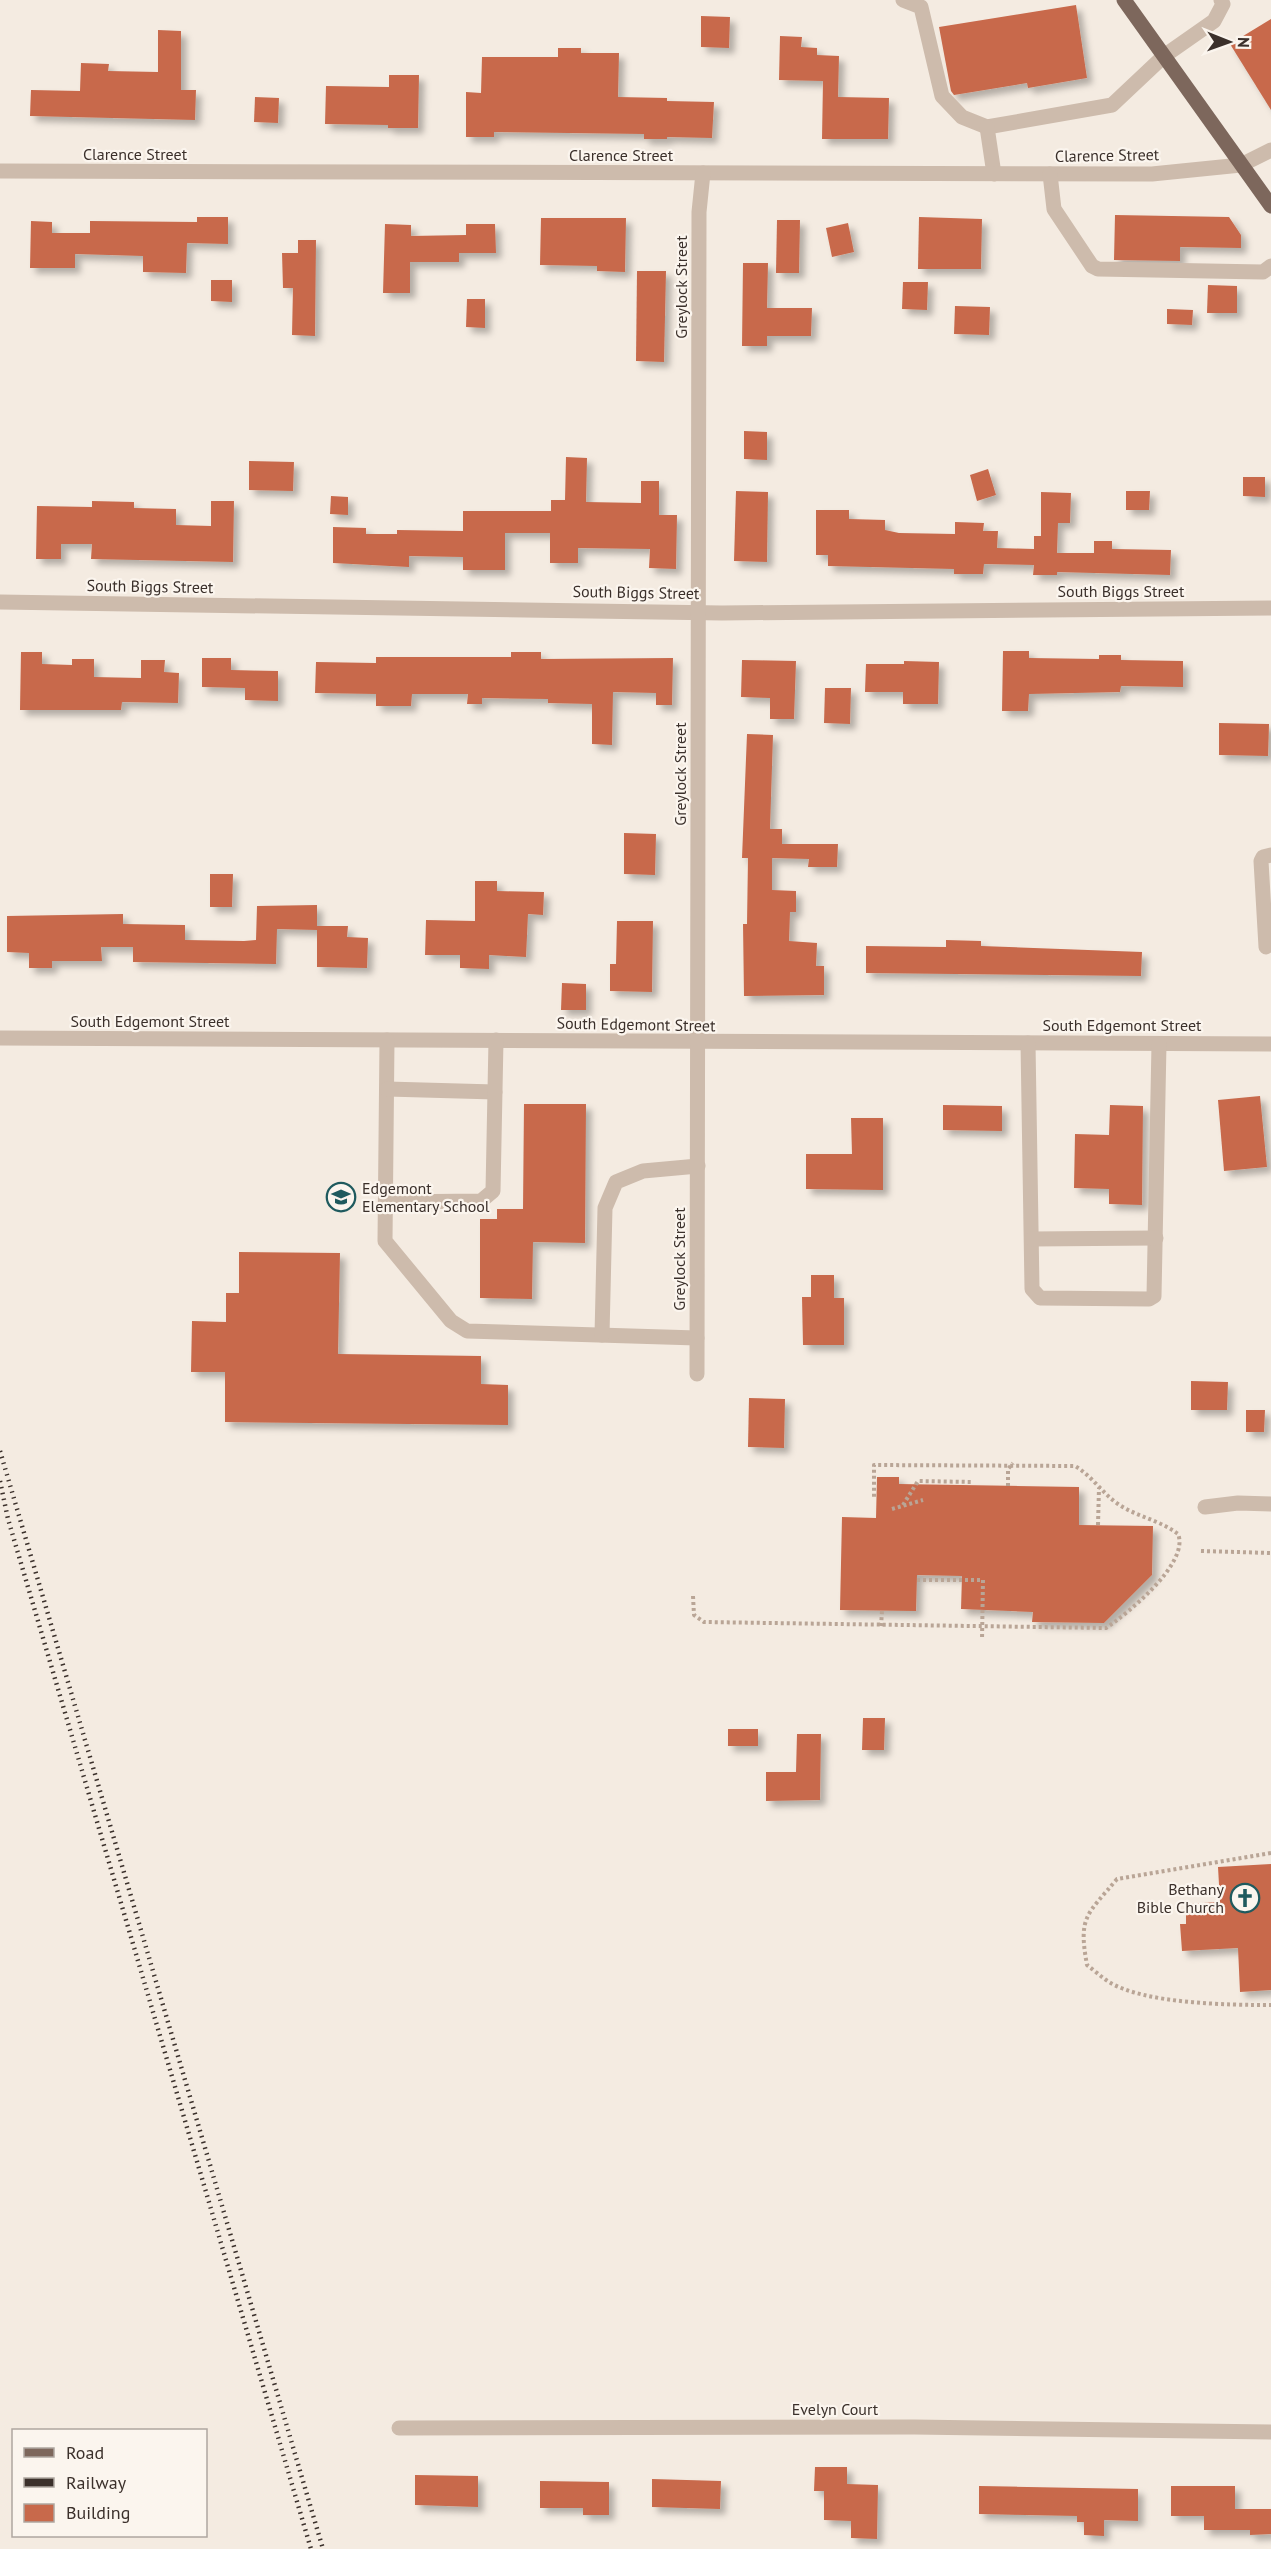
<svg xmlns="http://www.w3.org/2000/svg" width="1271" height="2549" viewBox="0 0 1271 2549" font-family="'PT Sans',sans-serif">
  <style>
    .building { fill: #c8694b; filter: url(#shadow) }
    .lines { fill: none; stroke-linecap: round; stroke-linejoin: round }
    .path { stroke: #b9a596; stroke-width: 4; stroke-dasharray: 3 3; stroke-linecap: butt }
    .minor { stroke: #cdbbac; stroke-width: 15 }
    .major { stroke: #7d675c; stroke-width: 15 }
    .rail { stroke: #3b302b; stroke-width: 4.5; stroke-dasharray: 1.5 4.5; stroke-linecap: butt }
    .labels { text-anchor: middle; stroke-width: 4.5; stroke-linejoin: round; paint-order: stroke }
    .street-label { font-size: 16px; fill: #3b302b; stroke: #fbf5ee }
    .poi-label { font-size: 16px; fill: #3b302b; stroke: #fbf5ee; text-anchor: start }
  </style>
  <defs>
    <filter id="shadow"><feDropShadow dx="5.5" dy="5.5" stdDeviation="3" flood-color="#0004"/></filter>
  </defs>
  <rect width="100%" height="100%" fill="#f4ebe1"/>
  <g class="building">
    <path d="M1076,5L1087,78L1028,88L1027,83L954,95L951,91L939,27Z"/>
    <path d="M701,16L730,17L729,48L701,47Z"/>
    <path d="M1271,19V110L1230,44Z"/>
    <path d="M158,30L181,31V90H196L195,120L30,116L31,90L80,91L81,63L109,64L108,71L158,72Z"/>
    <path d="M780,36L802,37L801,47L817,48V55L839,56L838,97L889,98L888,139H822L823,81L779,80Z"/>
    <path d="M558,48H581V53H619L618,97L667,98V101L714,102L712,138L667,137V139H644V134L494,132V137H466V92L481,93L482,57H558Z"/>
    <path d="M389,75H419L418,128H388V125L325,124L326,86L389,87Z"/>
    <path d="M255,97L279,98L278,123L254,122Z"/>
    <path d="M1115,215L1229,217L1241,235V248L1180,247V261L1114,260Z"/>
    <path d="M197,217H228V244L187,243L186,273L143,272V256L75,254V268H30L31,221L52,222V233H90V221L197,222Z"/>
    <path d="M919,217L982,219L981,269H918Z"/>
    <path d="M541,218H626L625,272L597,271V266L540,265Z"/>
    <path d="M777,220H800L799,273H776Z"/>
    <path d="M848,223L854,252L832,257L826,228Z"/>
    <path d="M385,224L411,225V236L466,235V224H495L496,253H459V262H410V293H383Z"/>
    <path d="M298,240H316L315,336L292,335L293,288H283L282,253H298Z"/>
    <path d="M743,263H768L767,308H812L811,336H767V346H742Z"/>
    <path d="M637,271H666L664,362L636,361Z"/>
    <path d="M211,280H232V302L211,301Z"/>
    <path d="M903,282H928L927,310L902,309Z"/>
    <path d="M1208,285L1237,286V313H1207Z"/>
    <path d="M467,299H485V328L466,327Z"/>
    <path d="M955,306L990,307L989,335L954,334Z"/>
    <path d="M1167,309L1193,310L1192,325L1167,324Z"/>
    <path d="M744,431L767,432V460L744,459Z"/>
    <path d="M566,457L587,458L586,502L641,503V481H659V515H677L676,569L649,568L650,549L578,548V563H550V533H505V570H463V557L409,556V567L333,563V527L366,528V534H397V530L463,531V511H551V500H565Z"/>
    <path d="M249,461L294,462L293,491L249,490Z"/>
    <path d="M988,469L996,495L977,501L970,475Z"/>
    <path d="M1243,477H1265V497L1243,496Z"/>
    <path d="M736,491L768,492L767,562L734,561Z"/>
    <path d="M1126,491H1150L1149,510H1126Z"/>
    <path d="M1041,492L1071,493L1070,523H1058L1057,553H1094V541H1112V549L1171,550L1170,575L1057,572V575H1033L1034,565L984,564L983,574H954V569L828,566V555H816V510H849V519L885,520V530L899,533L955,534V522L984,523L983,531H998L997,548L1034,549V536H1041Z"/>
    <path d="M331,496L348,497V515L330,514Z"/>
    <path d="M92,501L134,502V508L176,509V525L211,526V501H234L233,562L91,559L92,544H61V559H36L37,506L92,507Z"/>
    <path d="M1003,651H1029V658L1099,659V655H1121V660L1183,661V687L1121,686L1120,692L1029,694L1028,711H1002Z"/>
    <path d="M21,652H42V664L72,665V659H94V677L141,678V660H165L164,672L179,673L178,703L122,702L121,710H20Z"/>
    <path d="M511,652H541V659L673,658L672,705H656V693L613,692L612,745L592,744V704L548,703V699L482,698V704H467L468,694H412L411,706H376V694L315,693L316,662L376,663V657H511Z"/>
    <path d="M202,658H231V670L278,671V701L245,700V688L202,687Z"/>
    <path d="M742,660L796,661L794,719H770V698L741,697Z"/>
    <path d="M904,661L939,662L938,704H903V692H865L866,664H904Z"/>
    <path d="M825,688H851L850,724L824,723Z"/>
    <path d="M1219,723L1269,724L1268,756L1219,755Z"/>
    <path d="M747,734L773,735L770,829H782V844H838L837,867H808L809,859L772,858V890L796,891V912H790L789,941L817,943L816,966H824V995L744,996L743,924H747L748,858H742Z"/>
    <path d="M624,833L656,834L655,875L624,874Z"/>
    <path d="M210,874H233L232,907H210Z"/>
    <path d="M475,881H497V891L544,892L543,915L528,914L526,957L489,955V969L460,968V955H425L426,920L475,921Z"/>
    <path d="M317,905V930L277,929L276,964L133,962V947H101L102,961H52V968H29V953L7,952V916L123,914V924L185,925V940L244,941L256,940L257,906Z"/>
    <path d="M617,921H653L652,992L610,991V964H616Z"/>
    <path d="M317,926H348L347,937L368,938L367,968L317,967Z"/>
    <path d="M946,940L981,941V946L1142,952L1141,976L866,973V946L946,947Z"/>
    <path d="M562,983L586,984V1010H561Z"/>
    <path d="M1260,1096L1267,1167L1224,1171L1218,1100Z"/>
    <path d="M524,1104H586L585,1243L533,1242L532,1299L480,1298V1219H497V1209H523Z"/>
    <path d="M943,1105L1002,1106V1131L943,1130Z"/>
    <path d="M1110,1105L1143,1106L1142,1205L1109,1204V1189L1074,1188L1075,1134L1109,1135Z"/>
    <path d="M851,1118H883V1190L806,1189V1154H852Z"/>
    <path d="M239,1252L340,1253L338,1354L481,1356V1384L508,1385V1425L225,1422V1372H191L192,1321L226,1322V1293H239Z"/>
    <path d="M811,1275H834V1298H844V1345H803L802,1297H811Z"/>
    <path d="M1191,1381L1228,1382L1227,1410H1191Z"/>
    <path d="M749,1398L785,1399L784,1448L748,1447Z"/>
    <path d="M1246,1410H1265L1264,1432H1246Z"/>
    <path d="M877,1477H899V1484L1079,1487V1525L1153,1526L1152,1575L1104,1623L1032,1622L1033,1612L961,1609L962,1576L917,1575L916,1611L840,1610L842,1517L876,1518Z"/>
    <path d="M863,1718H885L884,1750H862Z"/>
    <rect x="728" y="1729" width="30" height="17"/>
    <path d="M797,1734H821L820,1800L766,1801V1772H796Z"/>
    <path d="M1271,1864V1990L1240,1992L1238,1948L1182,1951L1180,1924H1186V1904L1220,1902L1218,1867Z"/>
    <path d="M815,2467H847V2484L878,2485L877,2539L851,2538V2521L824,2520V2491H814Z"/>
    <path d="M415,2475L478,2476V2507L415,2505Z"/>
    <path d="M652,2479L721,2481L720,2509L652,2507Z"/>
    <path d="M540,2481L609,2482V2515H583V2508H540Z"/>
    <path d="M979,2486L1138,2489V2521L1104,2520V2536L1084,2535V2522H1077V2516L979,2514Z"/>
    <path d="M1171,2486H1235V2509H1271V2534L1250,2535V2530H1204V2516H1171Z"/>
  </g>
  <g class="lines">
    <g class="path">
      <path d="M1008,1486V1469L1013,1463"/>
      <path d="M903,1505L918,1481L973,1482"/>
      <path d="M892,1509L923,1500"/>
      <path d="M1098,1525L1099,1488"/>
      <path d="M1201,1551L1271,1553"/>
      <path d="M917,1580H983L982,1640"/>
      <path d="M693,1596L694,1615L704,1622L1106,1628C1127,1614 1190,1563 1178,1534C1160,1520 1137,1517 1118,1504C1102,1493 1092,1476 1075,1466L874,1465V1498"/>
      <path d="M881,1626L882,1611"/>
      <path d="M1271,1853L1117,1879C1087,1915 1078,1916 1087,1965C1094,1970 1101,1977 1109,1982C1145,2004 1228,2005 1271,2005"/>
    </g>
    <g class="minor">
      <path d="M903,0L921,7L942,96L962,117L987,127L1112,105L1164,56L1214,21L1223,4L1221,0"/>
      <path d="M987,127L994,174"/>
      <path d="M0,171L1152,174L1241,165L1271,150"/>
      <path d="M1050,174L1054,209L1092,266L1098,269L1263,272L1271,266"/>
      <path d="M0,602L722,613L1271,608"/>
      <path d="M1266,947L1261,861L1263,857L1271,855"/>
      <path d="M0,1038L1271,1044"/>
      <path d="M387,1040L385,1241L451,1321L467,1331L697,1338"/>
      <path d="M1028,1043L1032,1289L1040,1298L1149,1299L1154,1296L1159,1044"/>
      <path d="M387,1089L495,1092"/>
      <path d="M386,1202L481,1201L493,1191L496,1040"/>
      <path d="M1032,1239L1156,1238"/>
      <path d="M602,1335L605,1208L616,1182L643,1171L698,1166"/>
      <path d="M697,1374L699,212L703,173"/>
      <path d="M1205,1507L1238,1503L1271,1504"/>
      <path d="M399,2428L914,2427L1271,2432"/>
    </g>
    <path class="major" d="M1124,0L1271,206"/>
    <g class="rail">
      <path d="M0,1451L323,2549"/>
      <path d="M0,1481L8,1519L311,2549"/>
    </g>
  </g>
  <defs>
    <g id="school-ring" transform="scale(1.5)"><circle r="9.5" fill="#fbf5ee" stroke="#1f5a5e" stroke-width="1.5"/><path d="M0-5L7-2L0 1L-7-2ZM-4 1L0 2.5L4 1V4Q0 6-4 4Z" fill="#1f5a5e"/></g>
    <g id="church-ring" transform="scale(1.5)"><circle r="9.5" fill="#fbf5ee" stroke="#1f5a5e" stroke-width="1.5"/><path d="M-1.2-6h2.4v3.5h3.3v2.4h-3.3V6h-2.4V-.1h-3.3v-2.4h3.3Z" fill="#1f5a5e"/></g>
  </defs>
  <g fill-rule="evenodd">
    <use href="#school-ring" x="341" y="1197"/>
    <use href="#church-ring" x="1245" y="1898"/>
  </g>
  <g class="labels">
    <g class="street-label">
      <text x="135" y="160">Clarence Street</text>
      <text x="621" y="161">Clarence Street</text>
      <text transform="translate(1107 155) rotate(-1)" y="6">Clarence Street</text>
      <text transform="translate(681 287) rotate(-90)" y="6">Greylock Street</text>
      <text transform="translate(150 586) rotate(1)" y="6">South Biggs Street</text>
      <text x="1121" y="597">South Biggs Street</text>
      <text transform="translate(636 592) rotate(1)" y="6">South Biggs Street</text>
      <text transform="translate(680 774) rotate(-90)" y="6">Greylock Street</text>
      <text x="150" y="1027">South Edgemont Street</text>
      <text transform="translate(636 1024) rotate(1)" y="6">South Edgemont Street</text>
      <text x="1122" y="1031">South Edgemont Street</text>
      <text transform="translate(679 1259) rotate(-90)" y="6">Greylock Street</text>
      <text x="835" y="2415">Evelyn Court</text>
    </g>
    <g class="poi-label">
      <text x="362" y="1194">Edgemont<tspan x="362" dy="18">Elementary School</tspan></text>
      <text x="1224" y="1895" text-anchor="end">Bethany<tspan x="1224" dy="18">Bible Church</tspan></text>
    </g>
  </g>
  <rect x="12" y="2429" width="195" height="108" fill="#fbf5ee" stroke="#aea6a0" stroke-width="1.5"/>
  <rect x="24" y="2448" width="30" height="9" fill="#7d675c" stroke="#aea6a0" stroke-width="1.5"/>
  <text x="66" y="2459" font-size="18" fill="#3b302b">Road</text>
  <rect x="24" y="2478" width="30" height="9" fill="#3b302b" stroke="#aea6a0" stroke-width="1.5"/>
  <text x="66" y="2489" font-size="18" fill="#3b302b">Railway</text>
  <rect x="24" y="2504" width="30" height="18" fill="#c8694b" stroke="#aea6a0" stroke-width="1.5"/>
  <text x="66" y="2519" font-size="18" fill="#3b302b">Building</text>
  <g transform="translate(1229 42) rotate(91)" stroke="#fbf5ee" stroke-width="4.5" paint-order="stroke">
  <path d="M0-4.5L10 22L0 15L-10 22Z" fill="#3b302b"/>
  <text y="-9" font-size="16" font-weight="bold" text-anchor="middle" fill="#3b302b">N</text>
  </g>
</svg>
